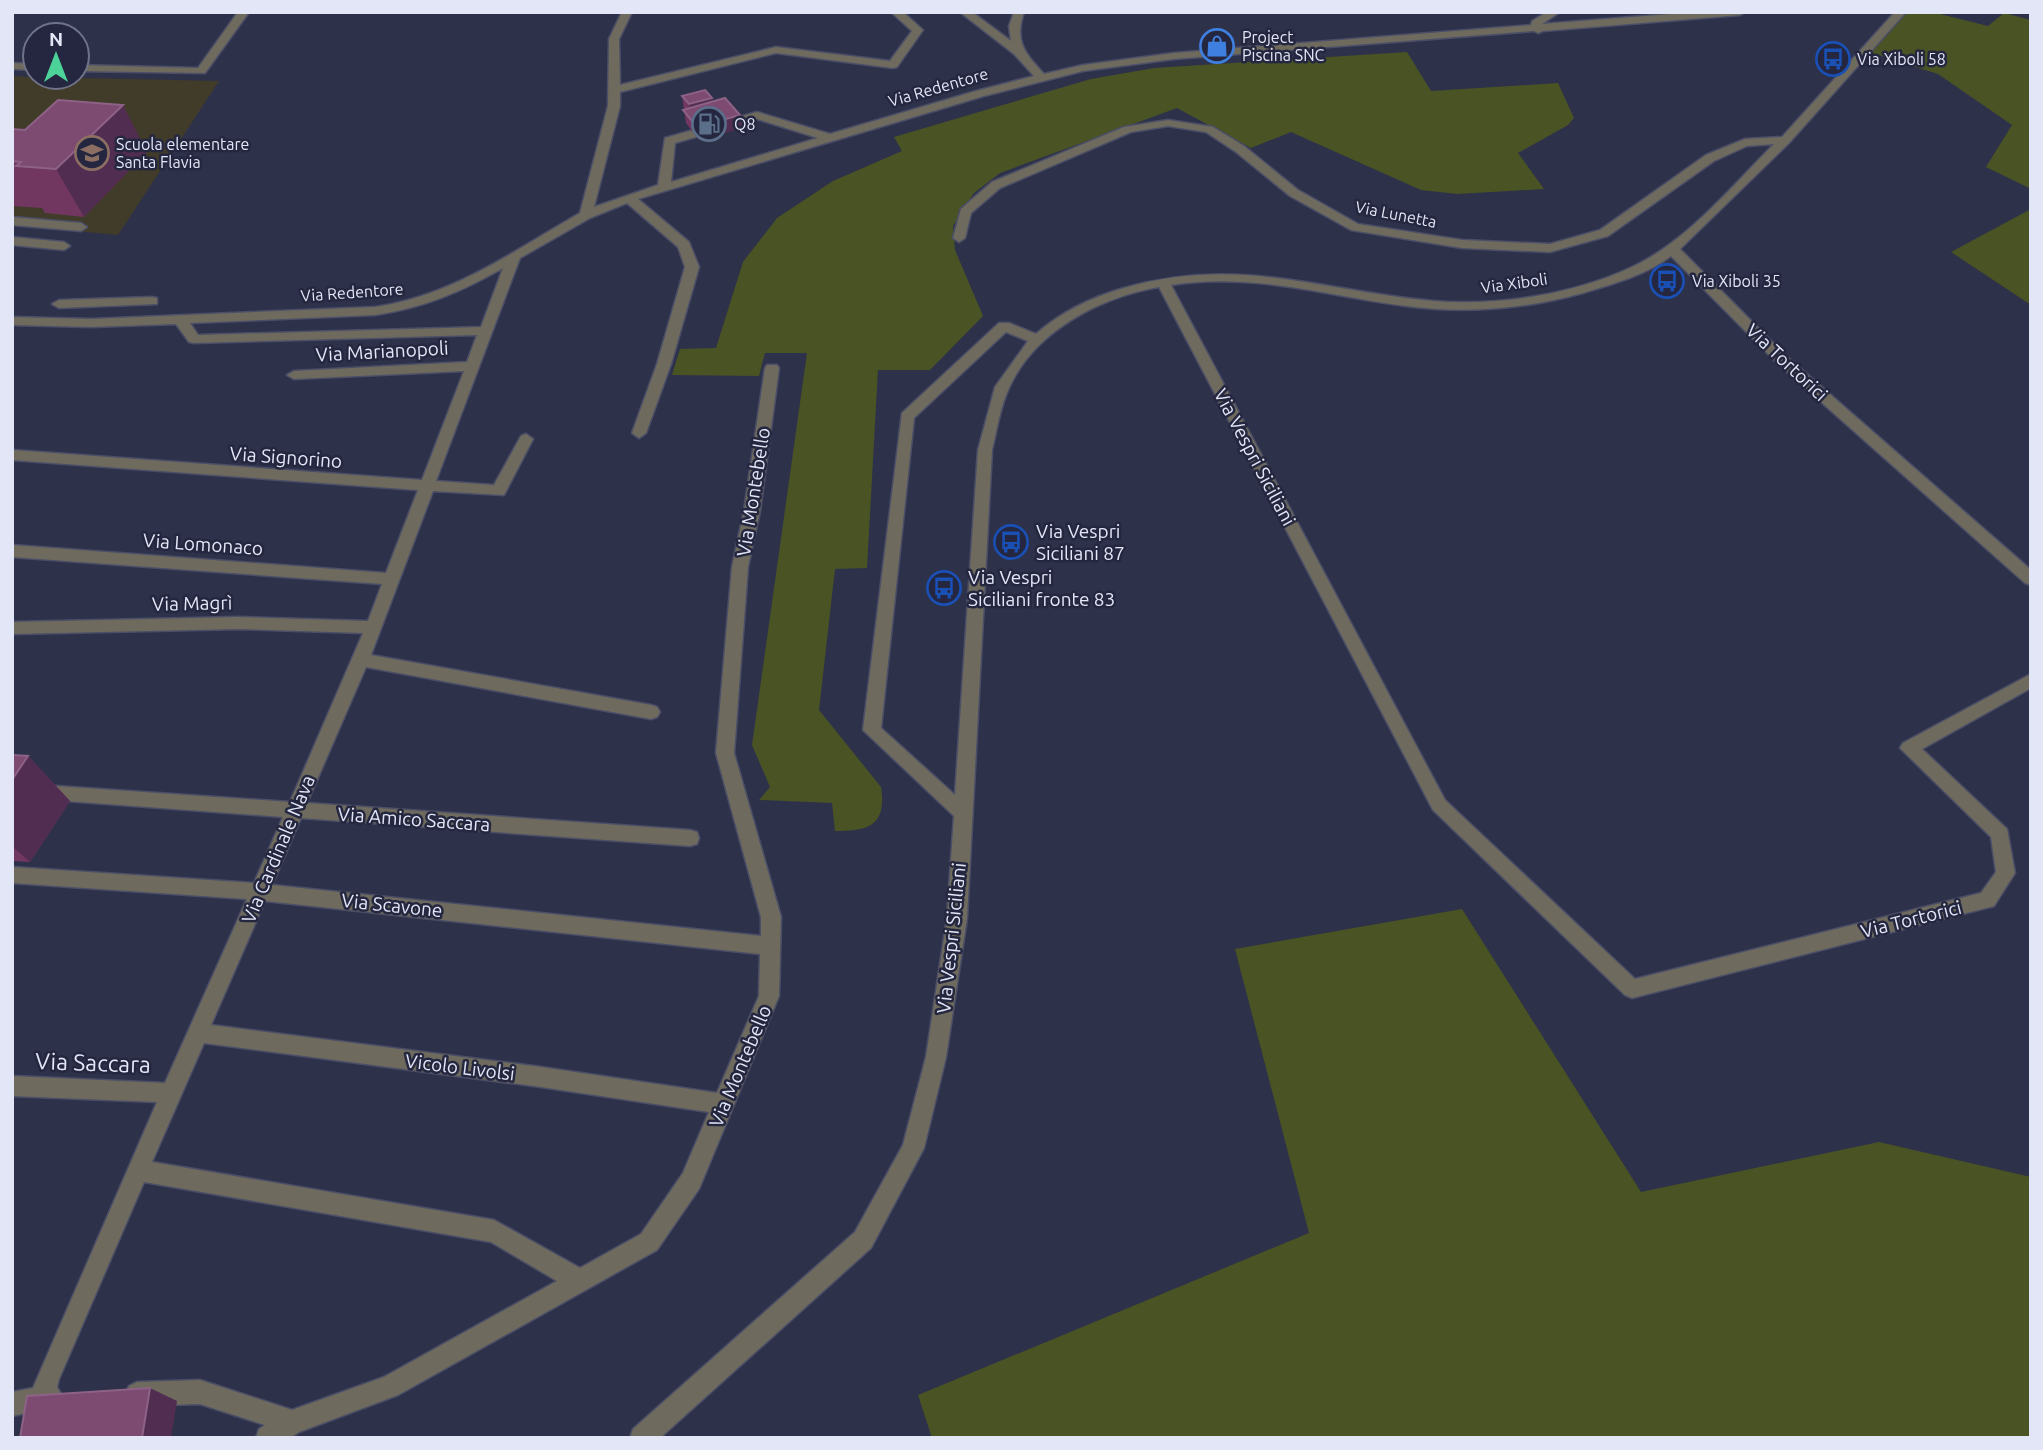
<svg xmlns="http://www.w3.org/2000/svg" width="2043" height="1450" viewBox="0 0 2043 1450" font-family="Ubuntu,sans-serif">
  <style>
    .education { fill: #413b29 }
    .green { fill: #495324 }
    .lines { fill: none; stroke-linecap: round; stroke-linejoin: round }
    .minor-casing { stroke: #4b4e66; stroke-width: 3 }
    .minor { fill: #6e6b5e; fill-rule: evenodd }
    .wall { fill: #713761 }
    .shaded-wall { fill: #512d51 }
    .building { fill: #7d4a71; stroke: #8d6286; stroke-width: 2 }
    .labels { text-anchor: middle; stroke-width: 5; stroke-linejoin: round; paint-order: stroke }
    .far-poi-label { font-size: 16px; fill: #e3e6f6; stroke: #24273f; text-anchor: start }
    .far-street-label { font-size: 16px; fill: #e3e6f6; stroke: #24273f }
    .street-label { font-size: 19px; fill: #e3e6f6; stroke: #24273f }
    .poi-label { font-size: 19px; fill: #e3e6f6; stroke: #24273f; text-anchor: start }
    .near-street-label { font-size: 23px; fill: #e3e6f6; stroke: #24273f }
  </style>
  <rect width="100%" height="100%" fill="#2e314a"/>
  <path class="education" d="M12,76L35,77L219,81L118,235L12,225Z"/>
  <g class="green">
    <path d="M1901,12H1932L1988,26L2004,13L2031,20V189L1986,167L2012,125L1938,74L1866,51Z"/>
    <path d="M1407,52L1431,91L1558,83L1574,118L1568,125L1518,153L1544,189L1457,194L1421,190L1291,132L1251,148L1177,108L1000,173L974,193L953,226L955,250L983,316L930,370H878L867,568L835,569L819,710L881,787C887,826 868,831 835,831L832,803L759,800L770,787L752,745L807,353H765L759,376L672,375L680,349L716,348L743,262L777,218L833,181L902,151L894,137L1091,79L1154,68Z"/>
    <path d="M2031,209V305L1951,252Z"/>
    <path d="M1462,909L1641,1192L1879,1142L2031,1177V1438H932L918,1395L1309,1233L1235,949Z"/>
  </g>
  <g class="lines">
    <g class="minor-casing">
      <g id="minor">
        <path d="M238,12H249L205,73L77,71V65L198,68Z"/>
        <path d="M622,12H632L619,39L620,85L776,47L890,61L912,31L891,12H903L923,30L897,67L893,68L776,53L620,92V106L594,207L658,185L665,138L757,112L830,134L976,91L1034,76L1014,54L960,12H972L1011,41L1009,26L1014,12H1024C1014,42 1025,53 1044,74L1083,65L1174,53L1531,25L1532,21L1547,12H1560L1542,24L1696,12H1745L1740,15L1543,31L1538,33L1534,31L1174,59L1083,71L984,96L638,199L689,242L699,267L671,364L646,433L639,438L632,433L657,364L685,267L678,247L627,203L590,218L520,258L436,481L494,485L521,436L526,434L533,439L504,495L433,491L371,655L651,705L657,707L660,712L657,717L651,719L366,667L307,803L690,830L697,832L699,838L697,844L690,846L301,818L272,885L761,936V917L716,753L732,567L744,511L765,368L767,365H777L779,368L760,511L748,567L734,753L781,917L779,996L699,1189L657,1250L398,1395L299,1432L290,1438H256L259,1429L265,1425L200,1404L137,1406L129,1402L125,1394L129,1386L137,1382L200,1380L292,1410L384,1377L557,1281L491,1242L144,1182L59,1379L57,1387L62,1396L58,1404L52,1407L45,1438H21L27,1413L12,1416V1392L33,1388L157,1102L12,1096V1076L165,1083L247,899L12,883V867L254,883L283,817L12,797V783L290,802L363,633L239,629L12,634V622L239,617L368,621L382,584L12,557V545L386,573L418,490L12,460V450L422,480L464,371L294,379L287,375L294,371L467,362L477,335L194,343L189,342L176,324L91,327L12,325V317L91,319L375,307C452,296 514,251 580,213L608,106L609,39ZM757,119L818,138L671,182L675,143ZM503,268L481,327L198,335L190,323L375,315C423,308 461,292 503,268ZM265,901L760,954L759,996L717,1093L534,1066L211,1025ZM204,1043L534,1086L709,1112L683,1173L641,1234L580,1268L494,1220L152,1162Z"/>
        <path d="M1895,12H1906L1789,143L1680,249L1785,355L2031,570V585L2025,583L1775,361L1671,256C1646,275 1613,284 1583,293C1536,306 1485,312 1436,309C1347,303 1261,270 1171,285L1445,800L1635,979L1981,893L1996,872L1991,837L1900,748L1903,743L2031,674V688L1922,749L2007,829L2015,873L1994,906L1632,998L1625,995L1433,810L1159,287C1101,297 1034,331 1009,388C1000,407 997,429 992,450L967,918L946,1057L924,1148L871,1248L660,1438H630L633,1429L855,1232L903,1145L926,1057L947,918L954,816L863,730L902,413L999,323H1009L1036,334C1061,312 1092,297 1124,288C1239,255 1321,291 1433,301C1498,306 1571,295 1630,268C1687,242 1730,188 1774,144L1747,146L1714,161L1608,236L1550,252L1462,248L1351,230L1290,196L1236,152L1206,132L1168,126L1131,132L1000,188L971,213L965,238L959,242L953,238L961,209L992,182L1124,127L1168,120L1213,127L1244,146L1298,190L1358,224L1462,240L1550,244L1600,230L1706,155L1745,139L1782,137ZM1006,332L1028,341L995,387L978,450L955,795L881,728L914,418Z"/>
        <path d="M12,63L35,64V70L12,69Z"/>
        <path d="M12,217L81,223L87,227L81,231L12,225Z"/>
        <path d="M12,237L64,242L70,246L64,250L12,245Z"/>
        <path d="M152,297L157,298V304L59,308L52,304L59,300Z"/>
      </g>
    </g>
    <use href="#minor" class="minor"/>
  </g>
  <g class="wall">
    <path d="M682,96L713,102L740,115L742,128L699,140L686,123Z"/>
    <path d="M12,129L147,152L84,217L45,213L42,208L12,206Z"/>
    <path d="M12,755L28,756L70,801L30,862L12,861Z"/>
  </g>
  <g class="shaded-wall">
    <path d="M712,98L715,111L691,117L689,104Z"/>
    <path d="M123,105L147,152L84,217L56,169Z"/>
    <path d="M740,115L742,128L699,140L697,127Z"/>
    <path d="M28,756L70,801L30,862L12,846V780Z"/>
    <path d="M150,1388L177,1401L171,1438H142Z"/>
  </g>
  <g class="building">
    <path d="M705,90L712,98L689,104L682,96Z"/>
    <path d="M725,98L740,115L697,127L683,110Z"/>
    <path d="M58,100L123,105L56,169L16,166L21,162L12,161V129L25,130Z"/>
    <path d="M12,755L28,756L12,780Z"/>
    <path d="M150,1388L142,1438H20L27,1396Z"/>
  </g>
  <defs>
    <g id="shop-ring" transform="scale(1.75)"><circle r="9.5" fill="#24273f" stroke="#3f7fe0" stroke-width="1.5"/><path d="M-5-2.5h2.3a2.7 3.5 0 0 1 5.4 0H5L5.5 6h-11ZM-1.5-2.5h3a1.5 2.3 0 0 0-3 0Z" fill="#3f7fe0"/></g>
    <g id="bus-ring" transform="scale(1.75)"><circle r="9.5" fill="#24273f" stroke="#1a4fb4" stroke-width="1.5"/><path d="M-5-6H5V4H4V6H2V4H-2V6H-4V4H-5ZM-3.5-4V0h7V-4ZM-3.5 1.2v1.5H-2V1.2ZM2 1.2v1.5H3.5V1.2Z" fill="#1a4fb4"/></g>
    <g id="fuel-ring" transform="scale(1.75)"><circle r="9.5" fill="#24273f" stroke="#5c6f8a" stroke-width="1.5"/><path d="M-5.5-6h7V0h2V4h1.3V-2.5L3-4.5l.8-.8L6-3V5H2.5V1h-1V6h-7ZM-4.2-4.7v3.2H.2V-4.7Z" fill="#5c6f8a"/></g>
    <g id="school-ring" transform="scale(1.75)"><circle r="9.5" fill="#24273f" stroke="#8d6e63" stroke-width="1.5"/><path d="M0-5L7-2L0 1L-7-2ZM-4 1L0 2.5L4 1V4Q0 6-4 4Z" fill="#8d6e63"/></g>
  </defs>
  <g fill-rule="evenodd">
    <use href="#shop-ring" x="1217" y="46"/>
    <use href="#bus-ring" x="1833" y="59"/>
    <use href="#fuel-ring" x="709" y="124"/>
    <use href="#school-ring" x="92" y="153"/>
    <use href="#bus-ring" x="1667" y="281"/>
    <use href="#bus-ring" x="1011" y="542"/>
    <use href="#bus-ring" x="944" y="588"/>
  </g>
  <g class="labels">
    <g class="far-poi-label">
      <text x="1242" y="43">Project<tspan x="1242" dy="18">Piscina SNC</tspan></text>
      <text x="1857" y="65">Via Xiboli 58</text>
      <text x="734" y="130">Q8</text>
      <text x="116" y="150">Scuola elementare<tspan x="116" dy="18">Santa Flavia</tspan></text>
      <text x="1692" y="287">Via Xiboli 35</text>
    </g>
    <g class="far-street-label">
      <text transform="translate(938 87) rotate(-16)" y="6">Via Redentore</text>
      <text transform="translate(1396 214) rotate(11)" y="6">Via Lunetta</text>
      <text transform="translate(1514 283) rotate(-8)" y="6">Via Xiboli</text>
      <text transform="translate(352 292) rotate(-4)" y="6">Via Redentore</text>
    </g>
    <g class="street-label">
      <text transform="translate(382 351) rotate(-3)" y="7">Via Marianopoli</text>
      <text transform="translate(1787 362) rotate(43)" y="7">Via Tortorici</text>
      <text transform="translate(286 457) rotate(4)" y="7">Via Signorino</text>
      <text transform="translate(1255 457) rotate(62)" y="7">Via Vespri Siciliani</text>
      <text transform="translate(753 492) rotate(-81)" y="7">Via Montebello</text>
      <text transform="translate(203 544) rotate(4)" y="7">Via Lomonaco</text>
      <text transform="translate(192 603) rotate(-1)" y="7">Via Magrì</text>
      <text transform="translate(414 819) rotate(4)" y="7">Via Amico Saccara</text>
      <text transform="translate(278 849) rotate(-67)" y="7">Via Cardinale Nava</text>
      <text transform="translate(392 905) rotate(6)" y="7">Via Scavone</text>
      <text transform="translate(1911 919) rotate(-14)" y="7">Via Tortorici</text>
      <text transform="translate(951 938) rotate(-84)" y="7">Via Vespri Siciliani</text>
      <text transform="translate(740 1066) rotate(-67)" y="7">Via Montebello</text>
      <text transform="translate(460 1067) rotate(7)" y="7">Vicolo Livolsi</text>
    </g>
    <g class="poi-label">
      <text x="1036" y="538">Via Vespri<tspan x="1036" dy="22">Siciliani 87</tspan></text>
      <text x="968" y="584">Via Vespri<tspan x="968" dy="22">Siciliani fronte 83</tspan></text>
    </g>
    <g class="near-street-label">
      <text transform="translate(93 1063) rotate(2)" y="8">Via Saccara</text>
    </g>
  </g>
  <rect width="2043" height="1450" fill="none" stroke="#e3e6f6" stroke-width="28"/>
  <g transform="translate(56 56)"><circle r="33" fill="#24273f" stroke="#707388" stroke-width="2"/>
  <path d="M0-5L12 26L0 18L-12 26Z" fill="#4dd39a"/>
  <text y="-10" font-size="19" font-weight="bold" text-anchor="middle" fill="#e3e6f6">N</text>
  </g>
</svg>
